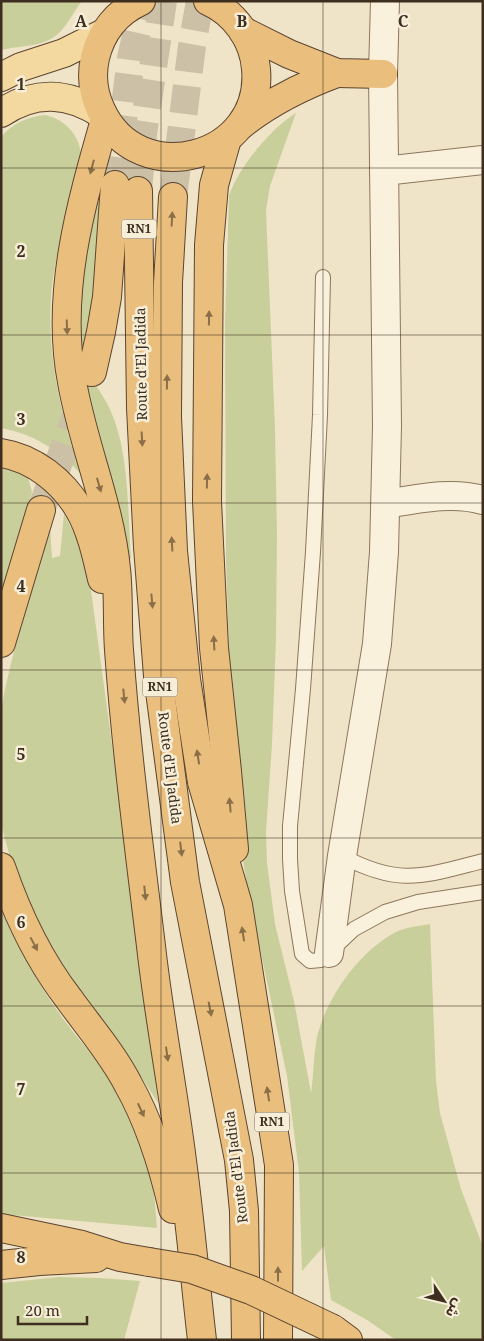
<svg xmlns="http://www.w3.org/2000/svg" width="484" height="1341" viewBox="0 0 484 1341" font-family="'Noto Serif','Noto Sans Arabic',serif">
  <style>
    .green { fill: #c9cf9b }
    .lines { fill: none; stroke-linecap: round; stroke-linejoin: round }
    .trunk-tunnel { stroke: #ccc0a6; stroke-width: 28; stroke-dasharray: 28 14; stroke-linecap: butt }
    .service-casing { stroke: #8d765c; stroke-width: 16 }
    .minor-casing { stroke: #8d765c; stroke-width: 30 }
    .primary-casing { stroke: #5b4430; stroke-width: 30 }
    .trunk-casing { stroke: #5b4430; stroke-width: 30 }
    .service { stroke: #faf1dc; stroke-width: 14 }
    .minor { stroke: #faf1dc; stroke-width: 28 }
    .primary { stroke: #f3d9a0; stroke-width: 28 }
    .trunk { stroke: #eabe7c; stroke-width: 28 }
    .trunk-bridge-casing { stroke: #5b4430; stroke-width: 30; stroke-linecap: butt }
    .trunk-bridge { stroke: #eabe7c; stroke-width: 28 }
    .oneway { fill: #8b6f49 }
    .grid { fill: none; stroke: #3d2e20; stroke-width: 1; stroke-opacity: 0.55 }
    .labels { text-anchor: middle; stroke-width: 5; stroke-linejoin: round; paint-order: stroke }
    .shield { fill: #f7eed8; stroke: #756857; stroke-width: 1 }
    .shield-label { font-size: 12px; font-weight: bold; fill: #3d2e20 }
    .street-label { font-size: 14px; fill: #3d2e20; stroke: #f7eed8 }
    .grid-label { font-size: 16px; text-anchor: middle; font-weight: bold; fill: #3d2e20; stroke: #f7eed8; stroke-width: 5; stroke-linejoin: round; paint-order: stroke }
  </style>
  <rect width="100%" height="100%" fill="#f0e4c8"/>
  <g class="green">
    <path d="M1,1H82C74,11 69,22 61,31C45,48 22,45 1,50Z"/>
    <path d="M296,113L270,186L266,210L275,428L277,534L276,639L272,745L266,832L267,863L275,924L294,1001L311,1093C314,1074 313,1053 318,1033C329,994 360,951 396,932C406,927 419,926 430,924L436,1081L440,1113L461,1189L483,1247V1340H396L367,1320L331,1300L324,1246L302,1271L299,1173L287,1076L249,897L241,848L230,680L226,561L225,324L229,196C237,169 272,127 296,113Z"/>
    <path d="M45,115C64,119 79,134 81,154C83,179 70,204 63,228C60,239 58,250 56,261C41,332 58,407 81,474C58,450 34,434 1,428V137C13,123 27,117 45,115Z"/>
    <path d="M103,180L93,381C102,394 110,407 115,422C129,461 128,517 131,559H127L87,410L76,315L92,213Z"/>
    <path d="M1,462L28,477L32,492L1,606Z"/>
    <path d="M64,514L81,547L90,583L152,1039L158,1103L138,1072L116,1044L47,944L16,880L1,824V712L5,689L18,634L50,525L52,558L60,556Z"/>
    <path d="M1,910C19,949 39,986 64,1020C83,1046 108,1070 123,1099C131,1115 142,1143 148,1160C154,1181 155,1205 157,1228L1,1214Z"/>
    <path d="M59,1277L100,1278L140,1281L124,1340H1V1283Z"/>
  </g>
  <g class="lines">
    <g class="trunk-tunnel">
      <path d="M115,185L131,58L144,1"/>
      <path d="M138,191L143,134L163,1"/>
      <path d="M173,197L192,46L200,1"/>
      <path d="M41,510L83,397"/>
    </g>
    <g class="service-casing">
      <g id="service">
        <path d="M323,277L320,415L313,552L303,689L290,826V859L292,891L302,954L310,961L321,960L354,929L385,912L418,902L483,892"/>
        <path d="M342,856C400,887 424,876 483,861"/>
      </g>
    </g>
    <g class="minor-casing">
      <g id="minor">
        <path d="M384,171L483,160"/>
        <path d="M386,504C417,499 452,491 483,500"/>
        <path d="M329,953L342,856L377,644L384,552L387,426L383,74L385,1"/>
      </g>
    </g>
    <g class="primary-casing">
      <g id="primary">
        <path d="M1,77L21,67L64,53L104,33"/>
        <path d="M1,113C35,90 69,92 103,115"/>
      </g>
    </g>
    <g class="trunk-casing">
      <g id="trunk">
        <path d="M141,1C117,12 101,32 95,58C91,76 93,93 101,110C138,192 264,159 256,69C254,40 235,13 208,1"/>
        <path d="M243,31L289,54L337,73L383,74"/>
        <path d="M105,120C81,204 55,294 72,382C83,445 110,505 116,569C119,596 117,623 119,650C126,748 139,847 151,946C159,1018 173,1089 182,1161C190,1220 195,1280 202,1340"/>
        <path d="M241,125C271,101 302,86 337,73"/>
        <path d="M227,139L214,185L209,245L207,501L214,648L227,771L234,849"/>
        <path d="M138,191L141,408L148,547L158,676L185,882L239,1160L244,1211L246,1340"/>
        <path d="M173,197L168,283L167,417L173,551L186,679L202,782L238,905L279,1165L278,1340"/>
        <path d="M92,372L101,332L107,297L115,185"/>
        <path d="M1,453C34,458 63,482 79,509C91,529 97,557 102,579"/>
        <path d="M1,643L41,510"/>
        <path d="M1,867C17,914 39,960 69,999C89,1027 112,1053 128,1084C150,1123 163,1165 173,1209"/>
        <path d="M1,1228L82,1245L120,1257L149,1262"/>
        <path d="M1,1265L39,1261L96,1258"/>
        <path d="M333,1329L348,1340"/>
      </g>
    </g>
    <use href="#service" class="service"/>
    <use href="#minor" class="minor"/>
    <use href="#primary" class="primary"/>
    <use href="#trunk" class="trunk"/>
    <g class="trunk-bridge-casing">
      <path id="trunk-bridge" d="M149,1262L192,1269L251,1290L333,1329"/>
    </g>
    <use href="#trunk-bridge" class="trunk-bridge"/>
  </g>
  <defs><path id="oneway-solid" d="M-6-.8H1V-3.2L6.5 0L1 3.2V.8H-6Z" transform="scale(1.25)"/></defs>
  <g class="oneway">
    <use href="#oneway-solid" transform="translate(92 167) rotate(105)"/>
    <use href="#oneway-solid" transform="translate(172 219) rotate(-87)"/>
    <use href="#oneway-solid" transform="translate(209 318) rotate(-89)"/>
    <use href="#oneway-solid" transform="translate(67 327) rotate(88)"/>
    <use href="#oneway-solid" transform="translate(167 382) rotate(-89)"/>
    <use href="#oneway-solid" transform="translate(142 439) rotate(87)"/>
    <use href="#oneway-solid" transform="translate(207 481) rotate(-89)"/>
    <use href="#oneway-solid" transform="translate(99 485) rotate(74)"/>
    <use href="#oneway-solid" transform="translate(172 544) rotate(-93)"/>
    <use href="#oneway-solid" transform="translate(152 601) rotate(85)"/>
    <use href="#oneway-solid" transform="translate(214 643) rotate(-93)"/>
    <use href="#oneway-solid" transform="translate(124 696) rotate(84)"/>
    <use href="#oneway-solid" transform="translate(198 757) rotate(-99)"/>
    <use href="#oneway-solid" transform="translate(230 805) rotate(-95)"/>
    <use href="#oneway-solid" transform="translate(181 849) rotate(83)"/>
    <use href="#oneway-solid" transform="translate(145 893) rotate(84)"/>
    <use href="#oneway-solid" transform="translate(243 934) rotate(-99)"/>
    <use href="#oneway-solid" transform="translate(34 944) rotate(62)"/>
    <use href="#oneway-solid" transform="translate(210 1009) rotate(79)"/>
    <use href="#oneway-solid" transform="translate(167 1054) rotate(82)"/>
    <use href="#oneway-solid" transform="translate(268 1094) rotate(-99)"/>
    <use href="#oneway-solid" transform="translate(141 1110) rotate(65)"/>
    <use href="#oneway-solid" transform="translate(278 1274) rotate(-90)"/>
  </g>
  <path class="grid" d="M161,1V1340M323,1V1340M1,168H483M1,335H483M1,503H483M1,670H483M1,838H483M1,1006H483M1,1173H483"/>
  <g class="labels">
    <g class="shield">
      <rect x="121.5" y="219.5" width="35" height="19" rx="4"/>
      <rect x="142.5" y="677.5" width="35" height="19" rx="4"/>
      <rect x="254.5" y="1112.5" width="35" height="19" rx="4"/>
    </g>
    <g class="shield-label">
      <text x="139" y="233">RN1</text>
      <text x="160" y="691">RN1</text>
      <text x="272" y="1126">RN1</text>
    </g>
    <g class="street-label">
      <text transform="translate(141 364) rotate(-91)" y="5">Route d'El Jadida</text>
      <text transform="translate(170 768) rotate(83)" y="5">Route d'El Jadida</text>
      <text transform="translate(236 1167) rotate(-97)" y="5">Route d'El Jadida</text>
    </g>
  </g>
  <g class="grid-label">
    <text x="81" y="27">A</text>
    <text x="242" y="27">B</text>
    <text x="403" y="27">C</text>
    <text x="21" y="90">1</text>
    <text x="21" y="257">2</text>
    <text x="21" y="425">3</text>
    <text x="21" y="592">4</text>
    <text x="21" y="760">5</text>
    <text x="21" y="928">6</text>
    <text x="21" y="1095">7</text>
    <text x="21" y="1263">8</text>
  </g>
  <rect width="484" height="1341" fill="none" stroke="#3d2e20" stroke-width="5"/>
  <g transform="translate(444 1301) rotate(125)" stroke="#f7eed8" stroke-width="4" paint-order="stroke">
  <path d="M0-4L9 19L0 12L-9 19Z" fill="#3d2e20"/>
  <text y="-8" font-size="14" font-weight="bold" text-anchor="middle" fill="#3d2e20">ش</text>
  </g>
  <path d="M18 1316v8h69v-8" fill="none" stroke="#3d2e20" stroke-width="2.5"/>
  <text x="25" y="1316" font-size="15" fill="#3d2e20" stroke="#f7eed8" stroke-width="4" paint-order="stroke">20 m</text>
</svg>
